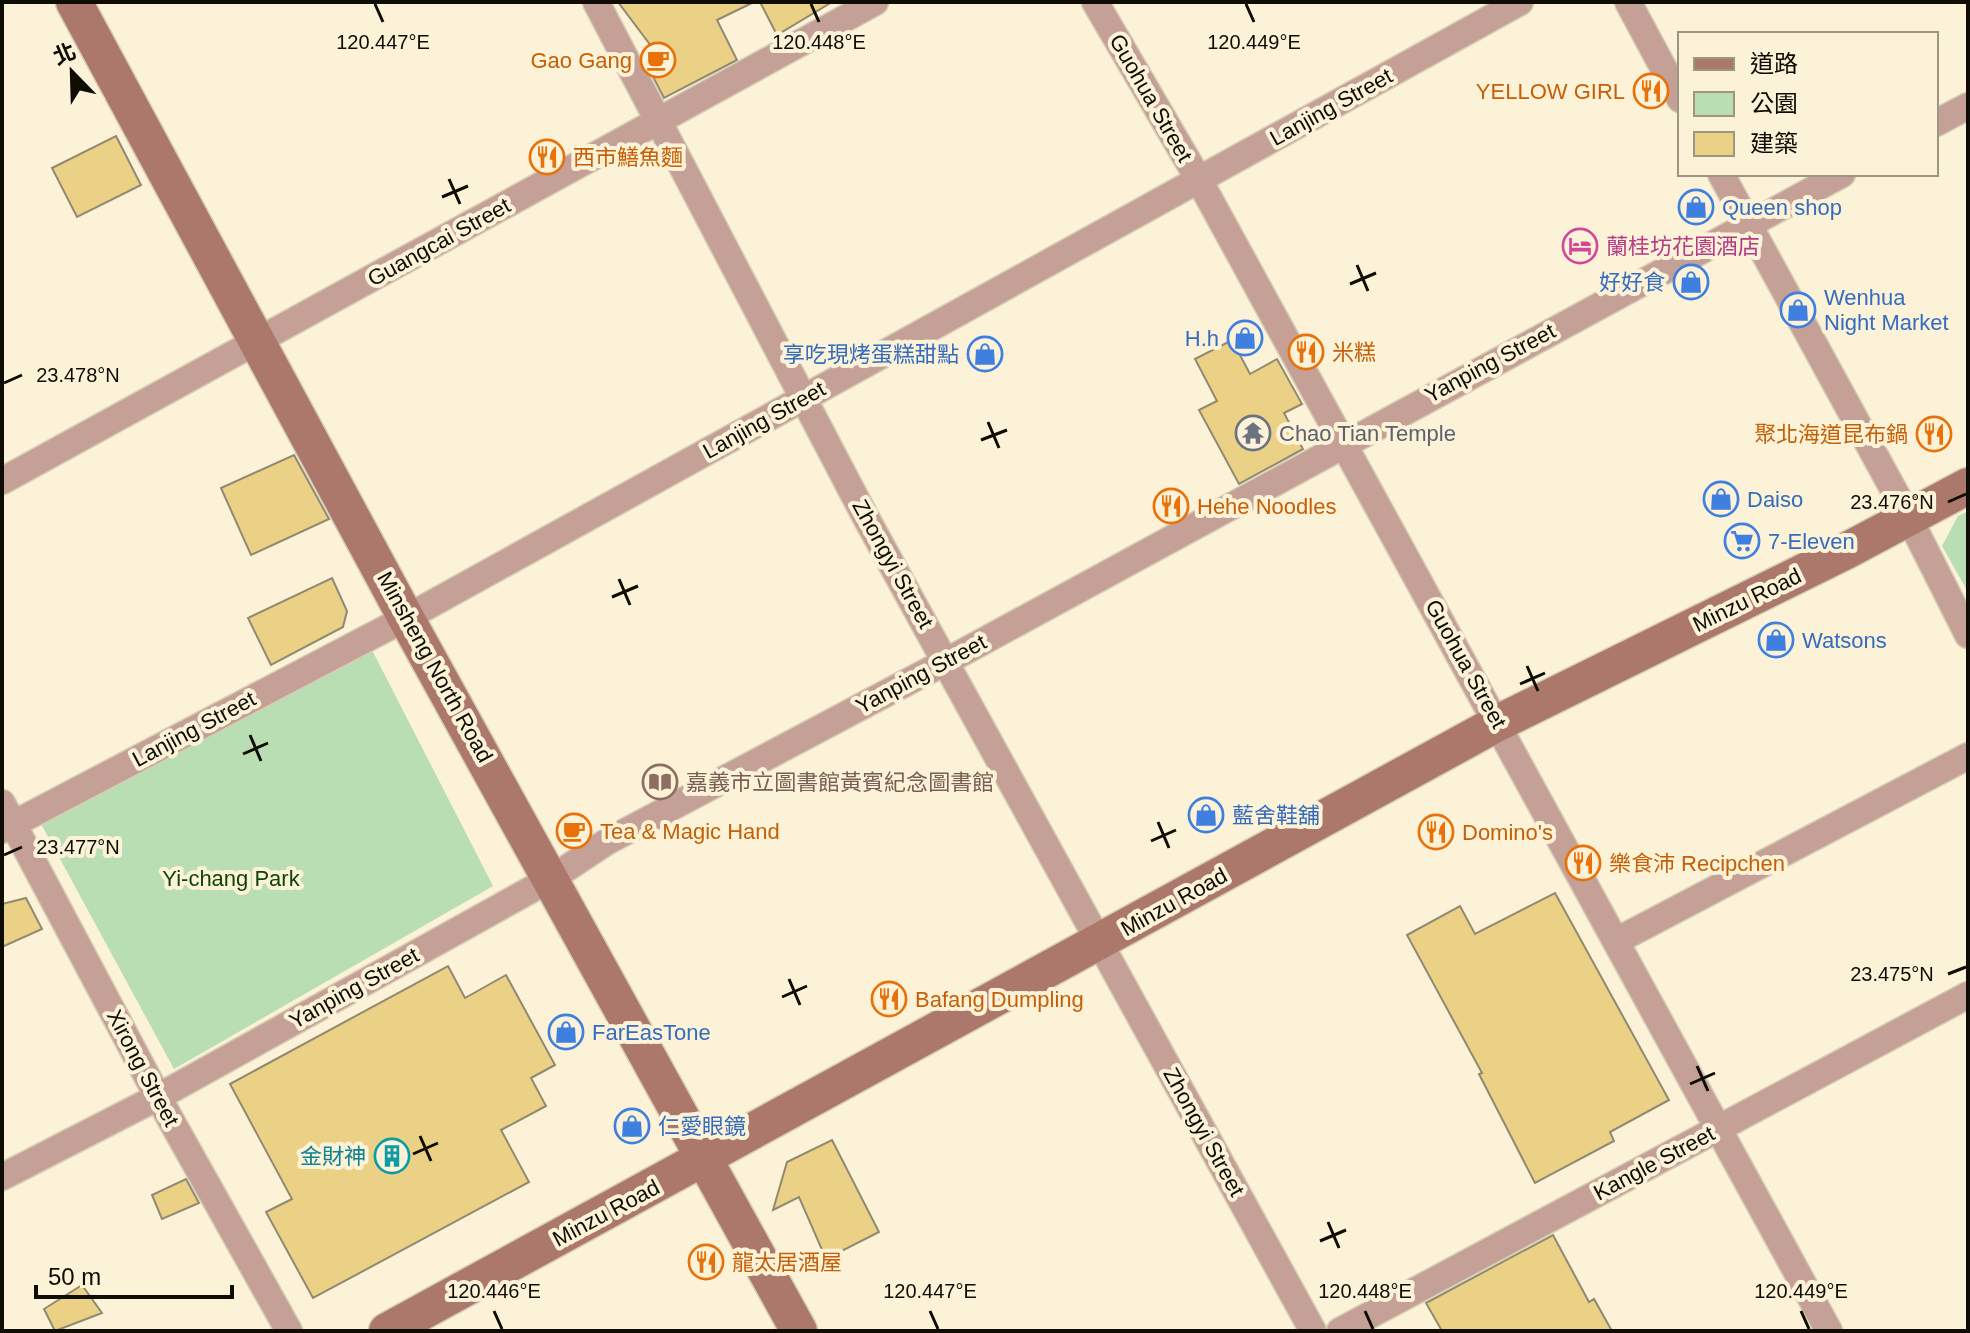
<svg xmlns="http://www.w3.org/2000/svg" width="1970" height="1333" viewBox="0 0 1970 1333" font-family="Arial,'Noto Sans TC',sans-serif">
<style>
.green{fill:#badeb4}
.building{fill:#ebd185;stroke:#918971;stroke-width:2}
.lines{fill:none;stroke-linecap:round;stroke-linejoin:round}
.minor-casing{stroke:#d5cdb5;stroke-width:29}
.secondary-casing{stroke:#d5cdb5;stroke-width:39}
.minor{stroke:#c4a097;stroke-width:26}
.secondary{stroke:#ab786b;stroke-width:36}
.ticks{fill:none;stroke:#0f0c04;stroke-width:3}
.labels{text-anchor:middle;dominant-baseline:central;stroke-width:8;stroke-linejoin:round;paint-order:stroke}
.food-label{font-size:22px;fill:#c56008;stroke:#fbf2d7;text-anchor:start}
.street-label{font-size:22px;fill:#0f0c04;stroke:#fbf2d7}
.shop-label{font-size:22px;fill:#366cbe;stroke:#fbf2d7;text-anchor:start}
.hotel-label{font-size:22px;fill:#b23c85;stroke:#fbf2d7;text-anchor:start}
.worship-label{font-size:22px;fill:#5b616d;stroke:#fbf2d7;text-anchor:start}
.education-label{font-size:22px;fill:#785e54;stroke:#fbf2d7;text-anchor:start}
.park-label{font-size:22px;fill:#0f4408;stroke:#fbf2d7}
.culture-label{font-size:22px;fill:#0d838f;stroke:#fbf2d7;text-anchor:end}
.ticks-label{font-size:20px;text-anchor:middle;fill:#0f0c04;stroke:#fbf2d7;stroke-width:8;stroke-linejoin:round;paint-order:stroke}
</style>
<rect width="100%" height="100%" fill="#fbf2d7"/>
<path class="green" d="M1968,511V592L1942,546L1958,516Z
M372,650L493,886L174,1069L40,822Z"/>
<path class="building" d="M618,2H754L717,20L737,60L664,98L647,65L660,58Z
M760,2H832L777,35Z
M116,136L141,185L77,217L52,168Z
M1232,340L1250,374L1277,359L1302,404L1284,413L1303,449L1239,484L1199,410L1217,401L1195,359Z
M294,455L329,519L251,555L221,488Z
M332,578L347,611L343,627L271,665L248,618Z
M1555,893L1669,1100L1610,1132L1614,1141L1535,1183L1479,1074L1482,1073L1407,935L1460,906L1475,934Z
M26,898L42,929L2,947V904Z
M448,966L465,998L506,975L555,1065L531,1078L546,1106L501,1130L529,1182L313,1298L266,1212L292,1199L230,1084Z
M832,1140L879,1232L826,1259L799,1197L773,1210L787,1162Z
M186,1179L199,1203L162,1219L152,1195Z
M1553,1235L1589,1302L1594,1299L1612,1331H1442L1426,1303Z
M82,1285L102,1313L55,1331L44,1309Z"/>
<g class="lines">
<g class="minor-casing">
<path id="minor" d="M596,2L865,516L1313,1331
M1095,2L1199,180L1829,1331
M1628,2L1680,99
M1936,123L1968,106
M1721,174L1909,518L1968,635
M2,481L875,2
M2,803L158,1097L289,1331
M2,830L406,618L1520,2
M1618,940L1968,756
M2,1177L158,1097L552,878L608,841L947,661L1842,174
M1340,1331L1968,995"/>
</g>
<g class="secondary-casing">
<path id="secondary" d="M74,2L406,618L799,1331
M387,1331L1498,723L1846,551L1968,486"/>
</g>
<use href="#minor" class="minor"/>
<use href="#secondary" class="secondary"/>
</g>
<path class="ticks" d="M375,4L383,22M811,4L819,22M1246,4L1254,22M449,179L460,204M442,197L468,186M1357,265L1368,291M1350,284L1376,273M4,383L22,375M988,422L999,448M981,440L1007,430M1948,502L1966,494M619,579L630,605M612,597L638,586M1527,666L1538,691M1520,684L1545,673M250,735L261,761M243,754L268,743M1158,822L1169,848M1151,841L1176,830M4,855L22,847M1948,974L1966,967M789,979L800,1005M782,997L807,986M1697,1066L1708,1091M1690,1084L1715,1073M420,1136L431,1161M413,1154L438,1143M1328,1222L1339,1248M1320,1241L1346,1230M494,1311L502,1329M930,1311L938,1329M1365,1311L1373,1329M1801,1311L1809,1329"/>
<defs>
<g id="cafe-ring" transform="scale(1.8)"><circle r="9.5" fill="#fbf2d7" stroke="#e8710a" stroke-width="1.5"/><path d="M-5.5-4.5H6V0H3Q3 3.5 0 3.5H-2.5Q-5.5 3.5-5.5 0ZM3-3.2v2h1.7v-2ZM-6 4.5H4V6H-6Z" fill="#e8710a"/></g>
<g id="restaurant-ring" transform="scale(1.8)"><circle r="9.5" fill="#fbf2d7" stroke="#e8710a" stroke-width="1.5"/><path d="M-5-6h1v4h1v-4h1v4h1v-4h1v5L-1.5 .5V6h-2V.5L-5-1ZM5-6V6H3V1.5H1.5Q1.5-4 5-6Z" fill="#e8710a"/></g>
<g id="shop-ring" transform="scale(1.8)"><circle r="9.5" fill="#fbf2d7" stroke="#3f7fe0" stroke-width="1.5"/><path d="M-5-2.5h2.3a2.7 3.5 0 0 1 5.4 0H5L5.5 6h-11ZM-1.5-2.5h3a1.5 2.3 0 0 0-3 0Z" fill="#3f7fe0"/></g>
<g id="hotel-ring" transform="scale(1.8)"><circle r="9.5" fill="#fbf2d7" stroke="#d1479c" stroke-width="1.5"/><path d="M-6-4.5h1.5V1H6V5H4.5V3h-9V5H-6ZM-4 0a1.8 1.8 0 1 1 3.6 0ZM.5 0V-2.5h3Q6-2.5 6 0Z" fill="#d1479c"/></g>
<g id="temple-ring" transform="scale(1.8)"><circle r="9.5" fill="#fbf2d7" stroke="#6b7280" stroke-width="1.5"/><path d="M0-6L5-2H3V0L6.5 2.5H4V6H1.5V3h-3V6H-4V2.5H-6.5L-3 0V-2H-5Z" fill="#6b7280"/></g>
<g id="supermarket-ring" transform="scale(1.8)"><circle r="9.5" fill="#fbf2d7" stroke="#3f7fe0" stroke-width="1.5"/><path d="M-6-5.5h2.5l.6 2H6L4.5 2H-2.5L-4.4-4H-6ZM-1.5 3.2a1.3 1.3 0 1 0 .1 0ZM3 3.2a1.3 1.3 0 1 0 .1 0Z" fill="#3f7fe0"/></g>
<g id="library-ring" transform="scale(1.8)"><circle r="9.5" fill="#fbf2d7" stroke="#8d6e63" stroke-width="1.5"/><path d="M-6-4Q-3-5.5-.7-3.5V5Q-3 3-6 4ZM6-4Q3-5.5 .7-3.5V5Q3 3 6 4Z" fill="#8d6e63"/></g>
<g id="building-ring" transform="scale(1.8)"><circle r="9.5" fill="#fbf2d7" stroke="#0f9aa8" stroke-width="1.5"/><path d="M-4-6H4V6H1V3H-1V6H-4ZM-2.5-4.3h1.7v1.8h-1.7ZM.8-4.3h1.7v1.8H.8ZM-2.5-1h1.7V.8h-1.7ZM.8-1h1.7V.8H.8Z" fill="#0f9aa8"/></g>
</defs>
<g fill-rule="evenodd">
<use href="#cafe-ring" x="658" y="60"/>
<use href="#restaurant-ring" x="1651" y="91"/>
<use href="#restaurant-ring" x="547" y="157"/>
<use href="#shop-ring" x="1696" y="207"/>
<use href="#hotel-ring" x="1580" y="246"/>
<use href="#shop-ring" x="1691" y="282"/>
<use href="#shop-ring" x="1798" y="310"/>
<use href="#shop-ring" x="1245" y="338"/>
<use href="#restaurant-ring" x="1306" y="352"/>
<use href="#shop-ring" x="985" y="354"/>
<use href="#temple-ring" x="1253" y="433"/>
<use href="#restaurant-ring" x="1934" y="434"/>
<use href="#shop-ring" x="1721" y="499"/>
<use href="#restaurant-ring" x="1171" y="506"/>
<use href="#supermarket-ring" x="1742" y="541"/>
<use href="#shop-ring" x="1776" y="640"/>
<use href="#library-ring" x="660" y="782"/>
<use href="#shop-ring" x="1206" y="815"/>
<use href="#cafe-ring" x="574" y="831"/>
<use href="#restaurant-ring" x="1436" y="832"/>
<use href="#restaurant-ring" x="1583" y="863"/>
<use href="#restaurant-ring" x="889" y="999"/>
<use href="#shop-ring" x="566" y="1032"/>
<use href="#shop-ring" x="632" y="1126"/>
<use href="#building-ring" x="392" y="1156"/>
<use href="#restaurant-ring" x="706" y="1262"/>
</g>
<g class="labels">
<g class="food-label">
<text x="632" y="60" text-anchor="end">Gao Gang</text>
<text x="1625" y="91" text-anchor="end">YELLOW GIRL</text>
<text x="573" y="157">西市鱔魚麵</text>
<text x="1332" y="352">米糕</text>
<text x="1908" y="434" text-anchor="end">聚北海道昆布鍋</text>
<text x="1197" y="506">Hehe Noodles</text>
<text x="600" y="831">Tea &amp; Magic Hand</text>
<text x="1462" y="832">Domino's</text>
<text x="1609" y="863">樂食沛 Recipchen</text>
<text x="915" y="999">Bafang Dumpling</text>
<text x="732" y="1262">龍太居酒屋</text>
</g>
<g class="street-label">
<text transform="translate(1151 98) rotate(60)">Guohua Street</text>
<text transform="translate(1331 107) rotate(-29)">Lanjing Street</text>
<text transform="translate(439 242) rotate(-29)">Guangcai Street</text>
<text transform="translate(1490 363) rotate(-28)">Yanping Street</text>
<text transform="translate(764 420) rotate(-29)">Lanjing Street</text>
<text transform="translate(893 564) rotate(61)">Zhongyi Street</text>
<text transform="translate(1747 600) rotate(-26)">Minzu Road</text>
<text transform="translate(1466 664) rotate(61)">Guohua Street</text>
<text transform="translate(435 667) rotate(61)">Minsheng North Road</text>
<text transform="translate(921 674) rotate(-28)">Yanping Street</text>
<text transform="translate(194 729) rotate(-28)">Lanjing Street</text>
<text transform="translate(1174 902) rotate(-29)">Minzu Road</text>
<text transform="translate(354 988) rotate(-29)">Yanping Street</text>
<text transform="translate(143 1068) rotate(62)">Xirong Street</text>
<text transform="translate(1204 1132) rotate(61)">Zhongyi Street</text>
<text transform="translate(1654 1163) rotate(-28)">Kangle Street</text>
<text transform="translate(606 1213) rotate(-28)">Minzu Road</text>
</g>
<g class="shop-label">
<text x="1722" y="207">Queen shop</text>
<text x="1665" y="282" text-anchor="end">好好食</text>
<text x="1824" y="297">Wenhua<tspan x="1824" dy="25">Night Market</tspan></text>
<text x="1219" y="338" text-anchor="end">H.h</text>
<text x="959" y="354" text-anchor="end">享吃現烤蛋糕甜點</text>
<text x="1747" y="499">Daiso</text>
<text x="1768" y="541">7-Eleven</text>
<text x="1802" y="640">Watsons</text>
<text x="1232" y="815">藍舍鞋舖</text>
<text x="592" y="1032">FarEasTone</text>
<text x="658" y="1126">仁愛眼鏡</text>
</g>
<g class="hotel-label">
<text x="1606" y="246">蘭桂坊花園酒店</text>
</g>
<g class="worship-label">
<text x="1279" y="433">Chao Tian Temple</text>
</g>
<g class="education-label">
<text x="686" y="782">嘉義市立圖書館黃賓紀念圖書館</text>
</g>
<g class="park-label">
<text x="231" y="878">Yi-chang Park</text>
</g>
<g class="culture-label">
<text x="366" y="1156">金財神</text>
</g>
</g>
<g class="ticks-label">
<text x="383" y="49">120.447°E</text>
<text x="819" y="49">120.448°E</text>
<text x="1254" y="49">120.449°E</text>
<text x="78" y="382">23.478°N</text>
<text x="1892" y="509">23.476°N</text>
<text x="78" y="854">23.477°N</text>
<text x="1892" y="981">23.475°N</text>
<text x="494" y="1298">120.446°E</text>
<text x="930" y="1298">120.447°E</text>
<text x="1365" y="1298">120.448°E</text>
<text x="1801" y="1298">120.449°E</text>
</g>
<rect width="1970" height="1333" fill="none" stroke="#0f0c04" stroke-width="8"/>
<rect x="1678" y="32" width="260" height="144" fill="#fbf2d7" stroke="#9d9683" stroke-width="2"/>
<rect x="1694" y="58" width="40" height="12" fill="#ab786b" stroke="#9d9683" stroke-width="2"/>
<text x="1750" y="72" font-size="24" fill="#0f0c04">道路</text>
<rect x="1694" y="92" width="40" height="24" fill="#badeb4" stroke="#9d9683" stroke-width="2"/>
<text x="1750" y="112" font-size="24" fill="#0f0c04">公園</text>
<rect x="1694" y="132" width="40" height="24" fill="#ebd185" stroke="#9d9683" stroke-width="2"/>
<text x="1750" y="152" font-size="24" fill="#0f0c04">建築</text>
<g transform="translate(72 72) rotate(337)" stroke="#fbf2d7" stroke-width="6" paint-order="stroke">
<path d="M0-6L14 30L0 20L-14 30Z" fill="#0f0c04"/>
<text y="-12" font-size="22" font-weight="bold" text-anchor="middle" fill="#0f0c04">北</text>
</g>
<path d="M36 1285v12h196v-12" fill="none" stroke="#0f0c04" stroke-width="4"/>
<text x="48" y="1285" font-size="24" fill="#0f0c04" stroke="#fbf2d7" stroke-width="6" paint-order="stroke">50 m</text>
</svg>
